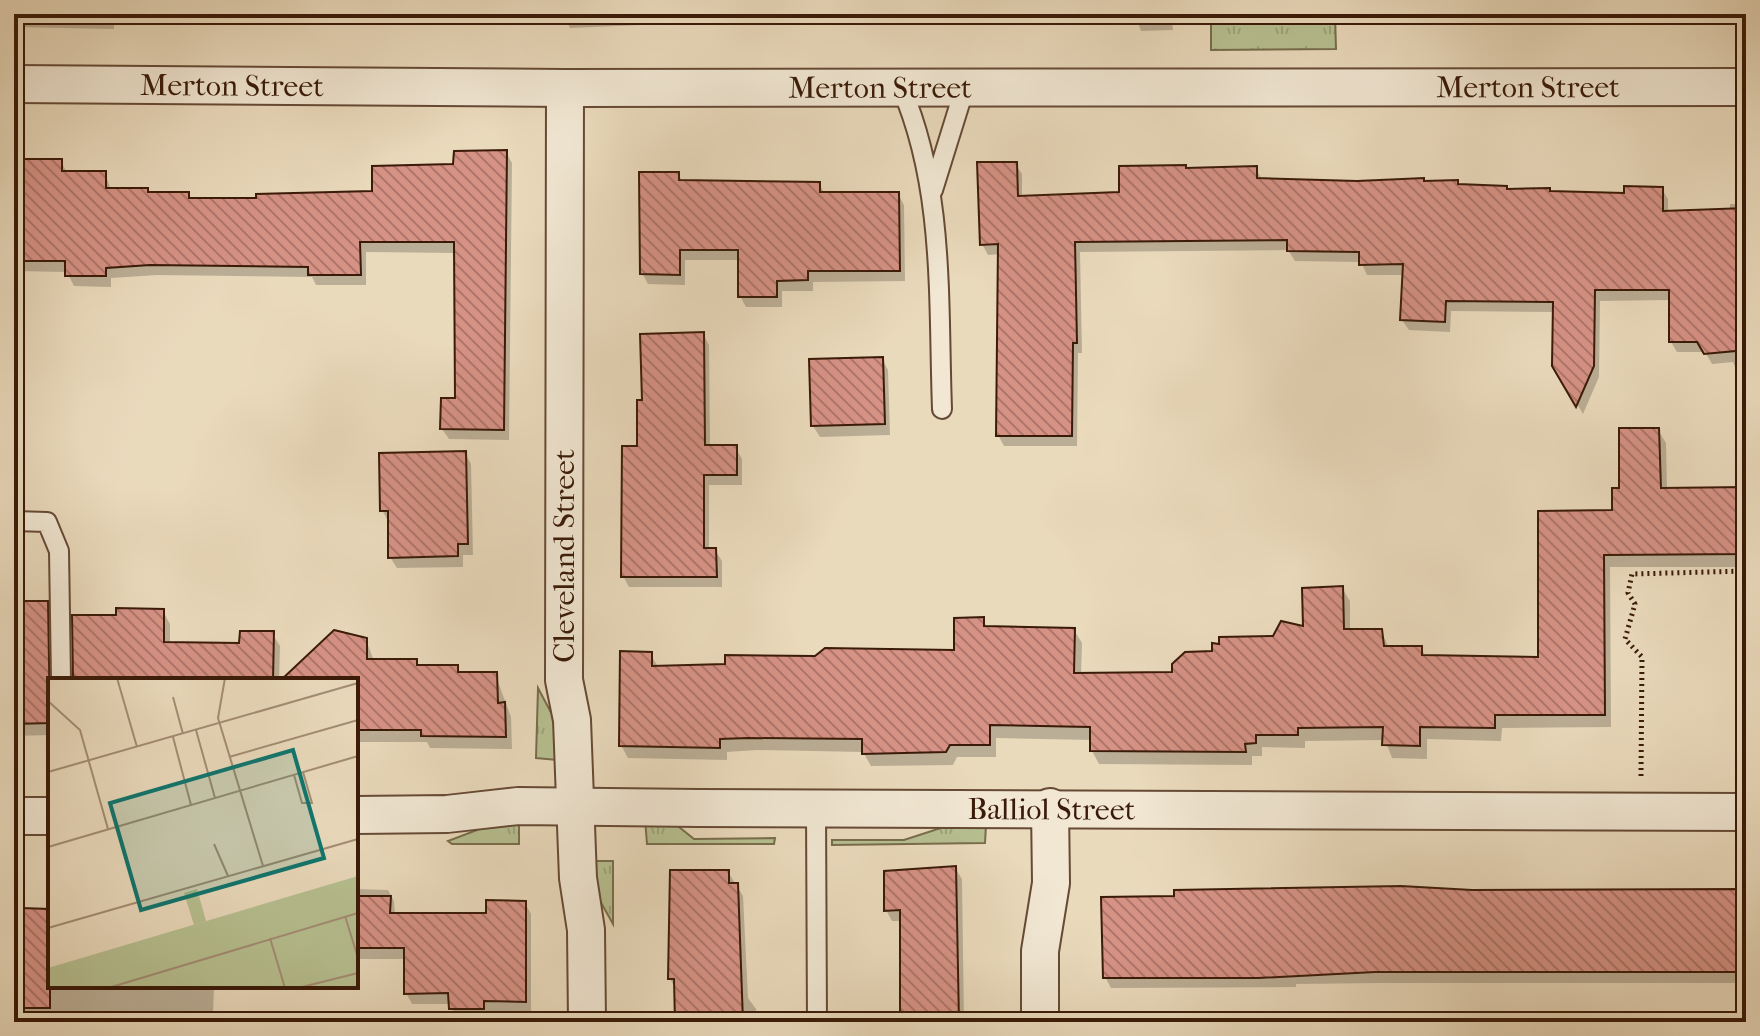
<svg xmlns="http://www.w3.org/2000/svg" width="1760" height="1036" viewBox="0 0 1760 1036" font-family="'IM FELL French Canon',serif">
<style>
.grass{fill:url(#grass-tufts);stroke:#786d4c;stroke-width:2}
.shadow{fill:#0003}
.building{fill:url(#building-back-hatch);stroke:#3a1a08;stroke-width:2}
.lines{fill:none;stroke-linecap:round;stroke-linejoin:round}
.lane-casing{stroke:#664a35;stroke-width:22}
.street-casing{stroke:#664a35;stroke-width:40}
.path{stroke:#3a1a08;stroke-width:5;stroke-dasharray:2 4;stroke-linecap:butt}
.lane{stroke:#f1e7d3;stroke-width:18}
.street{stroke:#f1e7d3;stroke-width:36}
.labels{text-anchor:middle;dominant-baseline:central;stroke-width:6;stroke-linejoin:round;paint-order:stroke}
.street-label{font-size:30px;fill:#3a1a08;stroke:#f1e7d3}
.inset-road{fill:none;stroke:#a48d74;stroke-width:2}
.view{fill:#0f766e;fill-opacity:0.15;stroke:#0f766e;stroke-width:4}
.inset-edge{fill:none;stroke:#3a1a08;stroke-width:4}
</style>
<defs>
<pattern id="grass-tufts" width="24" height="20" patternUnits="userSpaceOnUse" patternTransform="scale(2)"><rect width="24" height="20" fill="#b7c091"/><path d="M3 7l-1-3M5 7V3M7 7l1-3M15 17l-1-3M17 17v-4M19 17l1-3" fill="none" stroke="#9ea47c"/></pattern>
<pattern id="building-back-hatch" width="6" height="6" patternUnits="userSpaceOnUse" patternTransform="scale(2)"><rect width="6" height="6" fill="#d69285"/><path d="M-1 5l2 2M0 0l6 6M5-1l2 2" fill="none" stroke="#af766b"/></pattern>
</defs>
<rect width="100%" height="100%" fill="#eadabc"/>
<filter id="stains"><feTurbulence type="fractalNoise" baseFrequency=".0025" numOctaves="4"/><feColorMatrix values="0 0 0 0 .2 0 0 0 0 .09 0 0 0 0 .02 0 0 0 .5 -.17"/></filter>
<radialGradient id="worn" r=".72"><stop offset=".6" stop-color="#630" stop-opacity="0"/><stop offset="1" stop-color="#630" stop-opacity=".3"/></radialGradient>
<path class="grass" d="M1211,14H1335L1336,49L1211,50Z
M538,688L555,720L557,760L536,758Z
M645,819L674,823L694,839L775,838L774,844H647Z
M519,821V844H452L448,841L490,825Z
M950,825H986L985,843L832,845V840H904Z
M592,861H613V924L595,892Z"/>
<path class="shadow" d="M14,14H380V25L202,22L114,24V29L14,27Z
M563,14H866V18L640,16V25L570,28Z
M924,14H1215V22H1172L1173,30L1141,31L1135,14L996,17V24L931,25Z
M1344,14H1460L1380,15V21L1348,20Z
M506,152L512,163L509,440L449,439L442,429L457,400L456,253L366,252V285H316L312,277L157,275L111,278V287L74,286L67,272L14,271V161H61L67,173H105L111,190L188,194L191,200H257L374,193Z
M1015,164L1022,174V198L1122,194L1187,170L1255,168L1262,179L1457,182L1460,186L1550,194L1626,195L1662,189L1668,199V213L1730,211V204H1746V377H1739L1733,362L1712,364L1705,352H1677L1671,342V300L1600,301L1599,377L1583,414L1554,365L1555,312L1451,311L1450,332L1409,330L1402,320L1404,275H1367L1361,262L1295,261L1288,250L1080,252L1082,353H1078L1077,446H1004L998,435L1000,254L988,255L982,244Z
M678,174L683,182L819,184L825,194H898L904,205L905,281L813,282V291H782V307H746L740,296V260H685V285L648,284L642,273Z
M703,334L709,345L710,447H735L742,459V485H709V550H715L722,561V587H629L623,576L644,402Z
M882,359L888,370L890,435L820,437L813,426Z
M1658,430L1666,443L1667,490L1746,489V567H1610L1611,727L1502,728L1501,741L1427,739V759L1392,758L1385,740L1305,741V748L1262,747V756H1252V765L1099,764L1092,751V740L996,738V757H957L953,765L871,766L863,752L756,750L727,752V760L628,758L621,745L650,654L659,668L956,652L982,619L988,628L1074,630L1082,643L1081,675L1174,674L1215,653L1305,628L1342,588L1350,601V631H1381L1389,648H1421L1426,657L1540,659L1614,512L1621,490Z
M465,453L471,464L473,555H463V567L397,568L390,557L388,521L382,510Z
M14,603H47L54,616L55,680H50V735L14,736Z
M163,611L170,624V644L241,645L272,633L280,646L279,680H75L118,617Z
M366,640L374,661H416L419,667H457L461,674H495L511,717L512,749L430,748L427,742H356V680H283Z
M955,868L962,879L964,1022H902V921H892L886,910Z
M728,872L743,896L748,998L756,1009L757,1022H676V989L670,979Z
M356,889L388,890L394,901L395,915H489L525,903L531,914V1012H490V1020H457L450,1004H412L406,993V959H356Z
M1333,889L1746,890V983H1382L1296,984V987L1111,988L1105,977L1176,898Z
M14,910H50V986H261V987L214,986L213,1013L173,1012V1022H134L129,1011H56V1019L14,1018Z"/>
<path class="building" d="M507,150L504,430L440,429L441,398H455L454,242H360L361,275H308V267L150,265L106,268V276H65V261H20V217L14,216V162L20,159H62V171H106V188H148V192H189V198H256V194L372,191V166L453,164L454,151Z
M977,162H1017L1018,196L1119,192V166L1186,165V168L1257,166V178L1357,181L1424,178V181L1458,180V184L1507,186V189L1550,188V191L1624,193V186L1663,187V211L1746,208V350L1704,354L1697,342H1669V290H1595L1594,366L1576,407L1552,366L1553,302L1446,301L1445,322L1400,320L1403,264L1359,265V252L1287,251V240L1075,242L1077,343H1073L1072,436H996L998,244L980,245Z
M639,172H679V180L820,182V192H899L900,271H808V280L777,281V297H738V250H680V275L640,274Z
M704,332L705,445H737V475H704V548H716L717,577H621L622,446H637V400H642L640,334Z
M883,357L885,424L811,426L809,359Z
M1619,428H1659L1661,488L1746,487V554L1604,555L1605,715H1495V728L1420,727V746L1382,745L1383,727L1298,728V735H1256V743L1245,744L1246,752L1090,751V727L990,725V745H950L946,752L862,754V739L748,738L720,739V748L619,746L620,651L652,652V666L725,664V655L815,656L825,648L954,650V618L984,617V626L1075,628L1074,673L1172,672V664L1185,652L1212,651V643L1219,644V637L1273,636L1281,621L1303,626L1302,588L1343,586L1344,629H1382L1384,646H1422V655L1538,657V511L1612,510V488H1619Z
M466,451L468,544H458V556L388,558V511H380L379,453Z
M14,601H48L50,723L14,724Z
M116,608L164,609V642L239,643L240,631H274L273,680H73L72,615H116Z
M334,630L367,638V659H417V665H458V672H497L498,703L505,702L506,737L421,736V730H356V680H281Z
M956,866L959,1022H900V910L884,911V871Z
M670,870H729V883H738L743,1022H675L674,979H668Z
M1401,886L1472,890L1746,889V972H1375L1258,978H1103L1101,897L1174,896V890Z
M356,896H391L390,913H486V900L526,901V1002L484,1001V1009H449L448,993L404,994V948H356Z
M21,908L50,909V1008H14V913H21Z"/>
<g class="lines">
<g class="lane-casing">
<path id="lane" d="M901,87C945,189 938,301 942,409
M933,190L965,87
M14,521L47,522L59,551L61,680
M816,808L817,1022"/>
</g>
<g class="street-casing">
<g id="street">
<path id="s1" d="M14,84L565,88L1746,87"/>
<path d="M565,88L564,680L572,720L578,878L586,930L587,1022"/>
<path id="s2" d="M356,815L447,814L518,806L699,808L1746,812"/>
<path d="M14,816H50"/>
<path d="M1040,1022V951L1051,883L1050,807"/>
</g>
</g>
<path class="path" d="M1641,776L1642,657L1625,639L1635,604L1628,593L1632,574L1746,571"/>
<use href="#lane" class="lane"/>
<use href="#street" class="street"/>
</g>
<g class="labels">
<g class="street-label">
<text stroke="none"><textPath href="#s1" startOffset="218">Merton Street</textPath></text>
<text stroke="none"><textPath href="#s1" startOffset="866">Merton Street</textPath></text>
<text stroke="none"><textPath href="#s1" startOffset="1514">Merton Street</textPath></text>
<text transform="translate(564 556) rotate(-90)">Cleveland Street</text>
<text stroke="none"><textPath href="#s2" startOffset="696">Balliol Street</textPath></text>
</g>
</g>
<g transform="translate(48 678)">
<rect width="310" height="310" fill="#eadabc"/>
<path d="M149,211L158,243L146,247L136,215Z" fill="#b7c091"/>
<path d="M310,198V310H0V290Z" fill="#b7c091"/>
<path class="inset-road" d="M69,0L89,69M177,0L170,40L215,188M125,19L135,56M0,23L32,52L60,151M148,52L167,120M125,59L143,127M181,79L310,42M0,94L310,5M246,97L254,125H264L255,94M166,166L180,198M0,169L310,78M297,238L310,280M0,250L310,161M222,260L237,310M60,310L310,235M250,310L310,295"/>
<path class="view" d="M245,72L276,180L93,232L62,125Z"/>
<rect width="310" height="310" class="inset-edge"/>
</g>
<rect width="1760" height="1036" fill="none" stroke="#eadabc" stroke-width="48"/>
<rect x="16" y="16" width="1728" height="1004" fill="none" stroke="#3a1a08" stroke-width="4"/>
<rect x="24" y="24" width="1712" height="988" fill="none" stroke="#3a1a08" stroke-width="2"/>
<rect width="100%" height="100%" filter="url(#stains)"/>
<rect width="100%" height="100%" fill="url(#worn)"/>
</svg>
